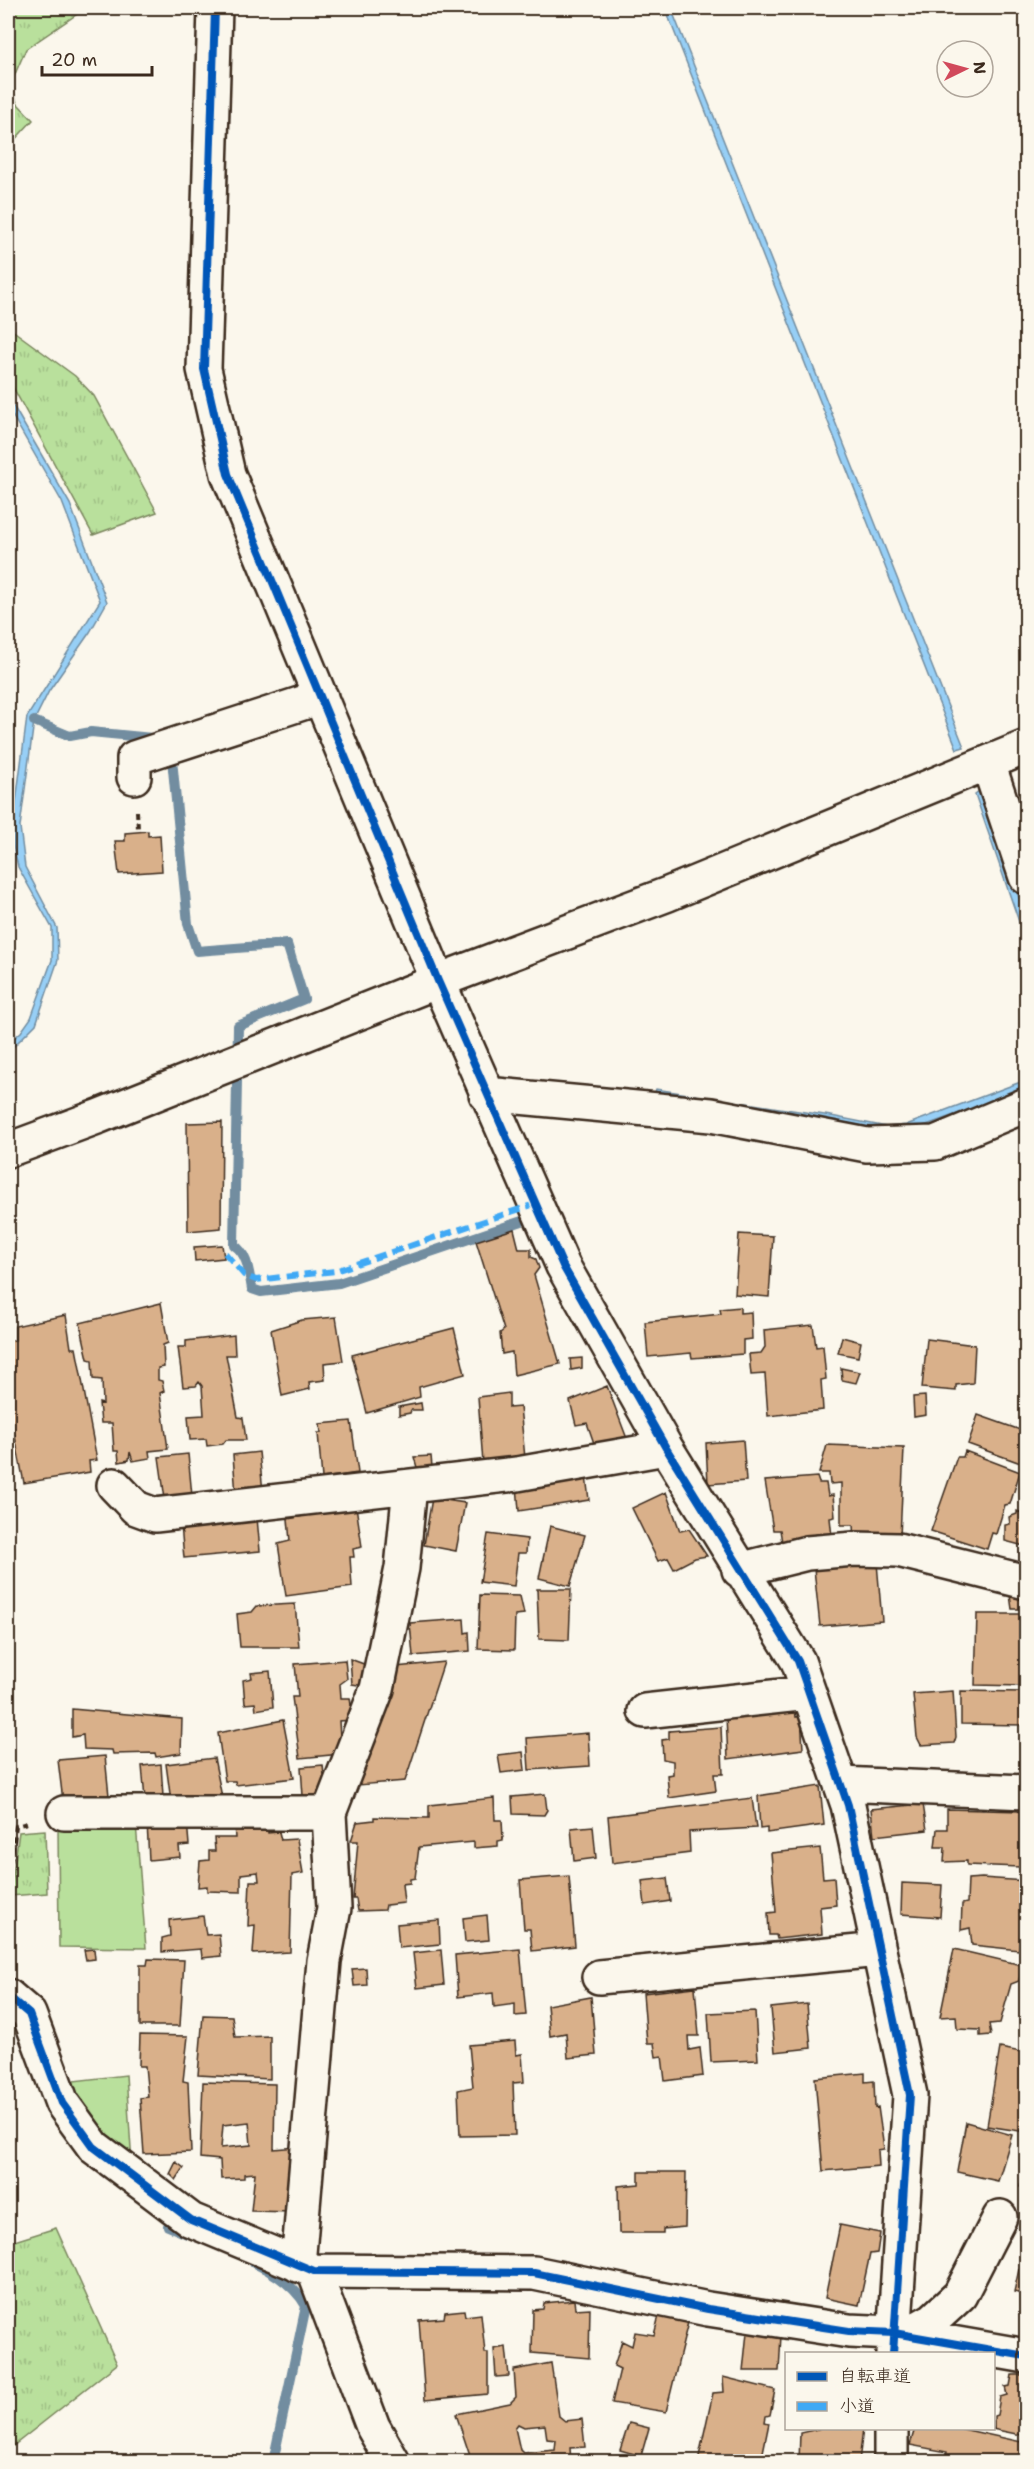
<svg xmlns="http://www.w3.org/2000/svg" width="1034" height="2469" viewBox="0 0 1034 2469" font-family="'Shantell Sans','Klee One',sans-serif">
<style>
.grass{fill:url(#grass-tufts);stroke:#7a855d;stroke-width:1.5}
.garden{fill:#b9e09c;stroke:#7a855d;stroke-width:1.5}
.water{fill:#97cff6;stroke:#728da0;stroke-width:1.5}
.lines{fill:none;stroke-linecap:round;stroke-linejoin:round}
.stream{stroke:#728da0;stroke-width:10}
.building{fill:#d9b08a;stroke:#3b2a1e;stroke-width:1.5;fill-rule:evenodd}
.minor-casing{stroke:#3b2a1e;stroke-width:38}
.path{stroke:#3b2a1e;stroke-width:4;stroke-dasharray:6 4.5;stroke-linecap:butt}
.minor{stroke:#fbf7ec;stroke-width:33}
.quiet{stroke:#3fa9f5;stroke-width:6;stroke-dasharray:12 6;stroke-linecap:butt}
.cycleway-casing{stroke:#fbf7ec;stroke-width:11}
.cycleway{stroke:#0057b8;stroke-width:8}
</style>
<defs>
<pattern id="grass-tufts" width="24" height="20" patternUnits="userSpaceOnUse" patternTransform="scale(1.5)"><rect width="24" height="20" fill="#b9e09c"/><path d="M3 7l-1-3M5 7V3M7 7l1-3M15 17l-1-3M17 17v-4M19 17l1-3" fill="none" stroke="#a0c086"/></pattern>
</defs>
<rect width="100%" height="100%" fill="#fbf7ec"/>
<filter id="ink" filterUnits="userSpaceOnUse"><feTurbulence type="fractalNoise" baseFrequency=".0167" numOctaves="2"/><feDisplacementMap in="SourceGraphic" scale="12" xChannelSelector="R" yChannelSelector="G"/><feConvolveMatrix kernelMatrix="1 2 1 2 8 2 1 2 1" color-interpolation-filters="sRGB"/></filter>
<g filter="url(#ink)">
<path class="grass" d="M8,8H86L26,49L11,83L17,103L33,120L8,147Z
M8,327L75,376L94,396L157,512L93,535L8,378Z
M45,1830L47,1893L10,1896L19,1832Z
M56,2228L117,2364L8,2450V2243Z"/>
<path class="garden" d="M58,1823L136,1824L146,1948L59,1947Z
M126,2075L132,2164L100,2133L64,2082Z"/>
<path class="water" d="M665,8H671L964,747L957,749Z
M8,397L70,504L107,602L90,632L49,691L34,721L20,827L25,867L57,928L58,960L36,1024L8,1052V1043L21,1032L31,1018L52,960V928L18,867L13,846V825L27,717L100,601L62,502L8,408Z
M982,789L1026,918V942L975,794Z
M1026,1080V1089L910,1131H889L653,1098L656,1089L831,1116L887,1127L906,1125Z"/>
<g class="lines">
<path class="stream" d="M34,721L70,736L91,732L152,738L156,742
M166,753L172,759L188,924L197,951L287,944L304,999L238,1026L234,1245C248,1254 249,1273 252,1289L261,1292L339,1283L522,1221
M168,2226L187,2234
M254,2263C273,2272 295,2286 306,2306L273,2462"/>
</g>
<path class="building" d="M148,831V836L160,835L162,871L119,874L115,841H125V833Z
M222,1122L221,1228L188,1231L187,1123Z
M514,1229L519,1249H531V1257L536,1259L539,1268L534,1275L560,1364L514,1375L512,1352L502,1354L500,1333L504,1330L476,1241Z
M739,1234L773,1236L769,1297L735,1294Z
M222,1245L224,1258L195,1261L194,1247Z
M161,1303L168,1343L163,1345L164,1367L158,1368V1380L162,1381L164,1391L160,1393L168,1449L149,1451L150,1458L133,1461L130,1452L129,1460L119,1462L118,1451H114L112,1423H101L99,1403L103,1404L102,1380L93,1379L92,1360L88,1359L80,1323Z
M740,1307V1313L751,1312L752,1339L743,1340V1354L692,1358L691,1353L648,1357L645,1322L721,1314L720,1309Z
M66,1315L71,1348H76L97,1460L89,1461L90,1472L24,1483L8,1401V1341L15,1340V1326Z
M336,1317L343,1361L324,1363L325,1380L309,1382L310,1389L282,1396L271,1330L302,1320Z
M813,1325L816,1347L823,1346L826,1379L821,1380L823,1410L768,1416L765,1374L751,1375L749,1354L761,1353L765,1347L764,1330Z
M454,1328L465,1374L419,1387L420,1397L367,1413L352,1355Z
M234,1335L235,1355H226L238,1417L243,1418L246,1440H226L223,1444L207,1446L206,1439L190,1440L188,1416L204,1415L202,1386L199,1382L196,1386L183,1387L178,1347H186V1341Z
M842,1337L861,1342L858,1357L838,1353Z
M927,1339L975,1345L973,1383L956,1385V1391L922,1388Z
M582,1358V1368L571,1370L570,1359Z
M841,1368L860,1372L856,1383L842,1380Z
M607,1386L626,1436L596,1449L587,1423L576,1425L570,1401Z
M509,1393V1408L520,1407L525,1458L483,1463L478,1397Z
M925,1396L926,1415L914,1417L913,1397Z
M421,1403L422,1410H411L410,1413L399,1415V1407Z
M978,1415L1026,1432V1465L968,1444Z
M351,1421L358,1473L322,1478L318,1433H321L320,1424Z
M743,1440L746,1481L708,1484L706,1443Z
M827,1445L904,1448L900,1537L854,1538L853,1525H841V1483L830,1484L829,1473H819Z
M965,1451L1020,1472L1010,1504L1005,1505L996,1534L992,1533L987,1549L931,1531L957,1457H963Z
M259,1452L263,1492L236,1495L233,1455Z
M188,1454L192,1496L165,1499L159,1457Z
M431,1456L432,1467H429V1471H418L414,1457Z
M586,1476L589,1500L519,1511L517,1485Z
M817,1477L819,1483H826L828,1496L833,1495L835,1517L830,1518L832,1537L782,1542L780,1530H773L765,1481Z
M666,1492L680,1531L689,1529L707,1556L695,1558L674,1569L668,1558L658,1561L632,1508Z
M432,1498L465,1503L456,1551L424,1545Z
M356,1506L362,1547L353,1549L354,1557H350L352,1587L286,1596L278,1544L290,1541L288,1519Z
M1017,1511L1026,1514L1024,1546L1005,1541V1525L1010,1524L1009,1517L1017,1514Z
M257,1518L260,1551L184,1558L181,1525Z
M550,1526L585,1535L570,1586L539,1578Z
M488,1534L527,1539L526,1553H518L514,1586L480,1582Z
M877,1563L882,1621L820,1626L814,1569Z
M537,1589H571L569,1640L539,1639Z
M480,1595L520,1596L524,1614L515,1615L514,1650L478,1649Z
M1010,1595H1026V1609H1012Z
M295,1604L299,1647H240L237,1614L252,1612L257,1606Z
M977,1614H1026V1686L975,1685Z
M464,1619L465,1633L469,1632L470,1651L413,1656L410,1623Z
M350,1659L372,1667L365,1686L352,1684Z
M345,1660L347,1679L340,1684L341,1698H350L353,1720L339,1721L341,1754L300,1758L292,1697H298L295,1664Z
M444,1662L405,1781L358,1785L396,1667Z
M270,1671L273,1707L256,1710L255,1703L245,1704L243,1680L252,1678L251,1673Z
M953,1691L956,1737L954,1743L921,1745L917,1737L913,1694Z
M961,1691L1024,1692V1725L961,1724Z
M72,1709L182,1719L181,1753L156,1757L155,1753L113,1754L112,1750L84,1749L83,1735L72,1737Z
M795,1709L796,1717L801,1716L803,1749L728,1759L726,1716Z
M283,1720L294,1778L236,1785L235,1781H225L218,1733Z
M721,1727L723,1774H714L716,1791L669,1798L667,1775L673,1774V1761L663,1759L662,1740L669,1739V1731Z
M588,1733L590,1766L529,1770L527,1738Z
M523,1752L525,1770L501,1773L498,1755Z
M105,1756L109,1796L63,1801L58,1760Z
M214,1758L222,1797L171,1801L166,1764Z
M161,1764L163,1797L145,1799L142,1766Z
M323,1765L324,1776L330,1774L322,1794L303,1796L301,1767Z
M820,1786L824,1825L767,1833V1828L760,1829L758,1796Z
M545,1794L547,1810L544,1815L513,1814L512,1797Z
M494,1798L495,1820H502L503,1840L498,1841V1846L474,1848V1842L419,1847L415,1878L410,1879V1883L402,1884L404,1903L386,1905L385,1910L358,1911L356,1899H353L358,1841H351L357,1822L374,1820V1817L429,1818V1805Z
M752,1798L756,1828L689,1832L690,1853L612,1863L608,1816Z
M923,1804L927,1830L874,1836L871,1809Z
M947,1809L1021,1811L1022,1822H1024L1026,1830V1862H1020V1867L967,1865V1861L944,1862L945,1847H935L937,1829H947Z
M187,1821L189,1845L179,1846L180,1857L149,1860L147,1823Z
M267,1821L268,1833L279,1832L281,1840L297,1839L303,1873L292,1875L290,1952L253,1954L255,1925L248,1926L250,1881H259L258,1872L241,1874V1892L207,1891V1886L198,1887L200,1861L209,1860V1851H215L214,1838H235L234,1825Z
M593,1826L596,1858L574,1861L571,1828Z
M820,1848L823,1878L834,1877L836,1905L820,1907L822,1934L777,1939L776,1935H769L768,1913L776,1912L771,1853Z
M569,1876L575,1946L532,1951L530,1929H524L520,1880Z
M667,1878L670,1901L645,1905L642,1881Z
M982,1878L1026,1881L1019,1950L972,1945L970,1928L961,1930L962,1904L967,1903L968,1879Z
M902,1883L942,1885L940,1917L901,1914Z
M487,1915L489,1940L465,1942L463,1918Z
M203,1916L206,1935L219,1934L221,1956L202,1958L201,1949L162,1952V1938L170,1936L169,1920Z
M439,1920L440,1944L399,1948L397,1924Z
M94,1949L95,1959L86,1960L84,1950Z
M520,1949L526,2015L515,2016V2004L494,2007L493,1993L458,1997L455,1955Z
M954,1949L1022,1965L1019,1981L1011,1984L1000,2023L989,2024L991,2035L980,2036V2030L957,2029L956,2016L940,2017Z
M441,1950L444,1985L417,1988L413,1953Z
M148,1959L184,1960L180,2026H140V1965H147Z
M366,1968L367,1985L354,1986L352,1969Z
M695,1987L699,2036H688L689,2050L700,2048L703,2076L665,2081L662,2056L656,2057L654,2043H647L643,1993Z
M591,1997L596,2055L568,2058L566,2033L550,2036L547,2005Z
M807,2004L811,2048L775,2052L771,2008Z
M755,2011L758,2060L711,2062L708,2013Z
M203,2015L232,2016L235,2037L270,2036V2079L198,2075Z
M140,2035L188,2036L183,2081L188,2082L191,2152L144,2154L140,2098L148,2097L145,2066H139Z
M515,2041L516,2055L522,2054L524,2082L513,2083L515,2135L460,2136L458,2090L473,2087L469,2045Z
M1000,2048L1026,2053V2132L987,2126Z
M865,2073V2082L874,2081L875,2108L878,2107L884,2149L878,2150L879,2166L823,2171L815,2078Z
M203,2082L275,2084L274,2149L297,2147L293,2212L251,2211L255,2173L244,2174V2178L221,2179L220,2160L200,2158ZM249,2122L251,2145L221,2148L223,2125Z
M966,2122L1012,2135L998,2181L957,2172Z
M1026,2156V2188L1020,2187Z
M176,2162L184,2168L176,2180L170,2174Z
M639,2172H686L685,2227L663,2229V2233H619L618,2186L639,2184Z
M840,2225L880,2233L877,2253L870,2254L859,2305L825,2298Z
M1019,2269L1026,2270V2295L1014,2292Z
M574,2300L575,2309L590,2308L589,2358L532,2353L533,2310L543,2309L544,2303Z
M464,2310L465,2316L481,2314L485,2353H488V2394L425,2400L419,2320L444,2318L445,2312Z
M660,2312L689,2318L666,2412L612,2403L620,2369L614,2366L622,2341L632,2346L635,2332L654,2335Z
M747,2332L781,2335L779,2371H743Z
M506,2347L509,2376L496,2377L494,2349Z
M551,2363L559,2416L565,2421L582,2419L585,2447L570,2448L571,2462L516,2459L472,2462L456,2414L510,2403L516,2397L514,2370ZM518,2424L524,2427L545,2425L547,2439L556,2440L555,2450L523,2453L520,2450L515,2428Z
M1012,2375H1026V2436L987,2428H994V2416L997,2415L1000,2397L1007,2395L1005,2387L1010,2386Z
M723,2377L775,2390L770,2415L766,2416L765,2422L769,2423L761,2462L698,2461L713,2393L724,2392Z
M629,2423L649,2428L641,2456L620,2450Z
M822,2428H863L859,2462H799L800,2433Z
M915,2428H958L1026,2443V2462H945L947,2452L910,2445Z"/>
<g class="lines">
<g class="minor-casing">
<path id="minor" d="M215,8L204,369L228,474L438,981L563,1266L666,1448L798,1661L848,1805L910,2095L893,2354
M988,763L1026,877
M134,777V758L321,697
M486,1094L711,1115L867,1145L935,1143L1026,1105
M8,1150L97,1117L438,981L668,894L1026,747
M114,1485L136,1508L155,1515L517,1474L666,1448
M739,1570L807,1553L854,1549L898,1550L1026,1582
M645,1711L809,1693
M841,1784L1026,1792
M64,1813H329
M599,1977L879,1950
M8,1996L29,2014L62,2103L94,2147L191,2220L314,2271L534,2273L708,2309L849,2331L894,2333L1026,2356
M298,2265L324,1961L334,1908L329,1813L377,1689L402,1568L410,1486
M314,2271L373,2427L393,2462
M906,2335L933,2320L960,2295L1000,2217
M891,2428V2462"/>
</g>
<path class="path" d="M137,811L138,829
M8,1883L16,1826L31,1822"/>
<use href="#minor" class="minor"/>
<path class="quiet" d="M225,1253L244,1275L256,1280L335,1271L535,1204"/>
<g class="cycleway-casing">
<path id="cycleway" d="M215,8L204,369L228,474L438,981L563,1266L666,1448L798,1661L848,1805L910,2095L893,2354
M8,1996L29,2014L62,2103L94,2147L191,2220L314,2271L534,2273L708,2309L849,2331L894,2333L1026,2356"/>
</g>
<use href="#cycleway" class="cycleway"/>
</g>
</g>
<rect width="1034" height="2469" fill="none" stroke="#fbf7ec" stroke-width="30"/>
<rect x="15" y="15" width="1004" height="2439" fill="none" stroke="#3b2a1e" stroke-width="2" filter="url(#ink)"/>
<rect x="785" y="2352" width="210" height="78" fill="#fbf7ec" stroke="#aea59a" stroke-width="1.5"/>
<rect x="797" y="2372" width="30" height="9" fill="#0057b8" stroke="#aea59a" stroke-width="1.5"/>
<text x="839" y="2382" font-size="18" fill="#3b2a1e">自転車道</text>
<rect x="797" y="2402" width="30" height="9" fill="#3fa9f5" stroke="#aea59a" stroke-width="1.5"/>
<text x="839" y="2412" font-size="18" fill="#3b2a1e">小道</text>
<g transform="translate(965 69) rotate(85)"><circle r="28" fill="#fbf7ec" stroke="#aea59a" stroke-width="1.5"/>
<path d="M0-4.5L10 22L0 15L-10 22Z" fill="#d1495b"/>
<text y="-9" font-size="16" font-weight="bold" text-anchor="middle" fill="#3b2a1e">N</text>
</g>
<path d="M42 66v9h110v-9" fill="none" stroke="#3b2a1e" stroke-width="3"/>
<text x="51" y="66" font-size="18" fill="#3b2a1e" stroke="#fbf7ec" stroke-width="4.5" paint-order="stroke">20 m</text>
</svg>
